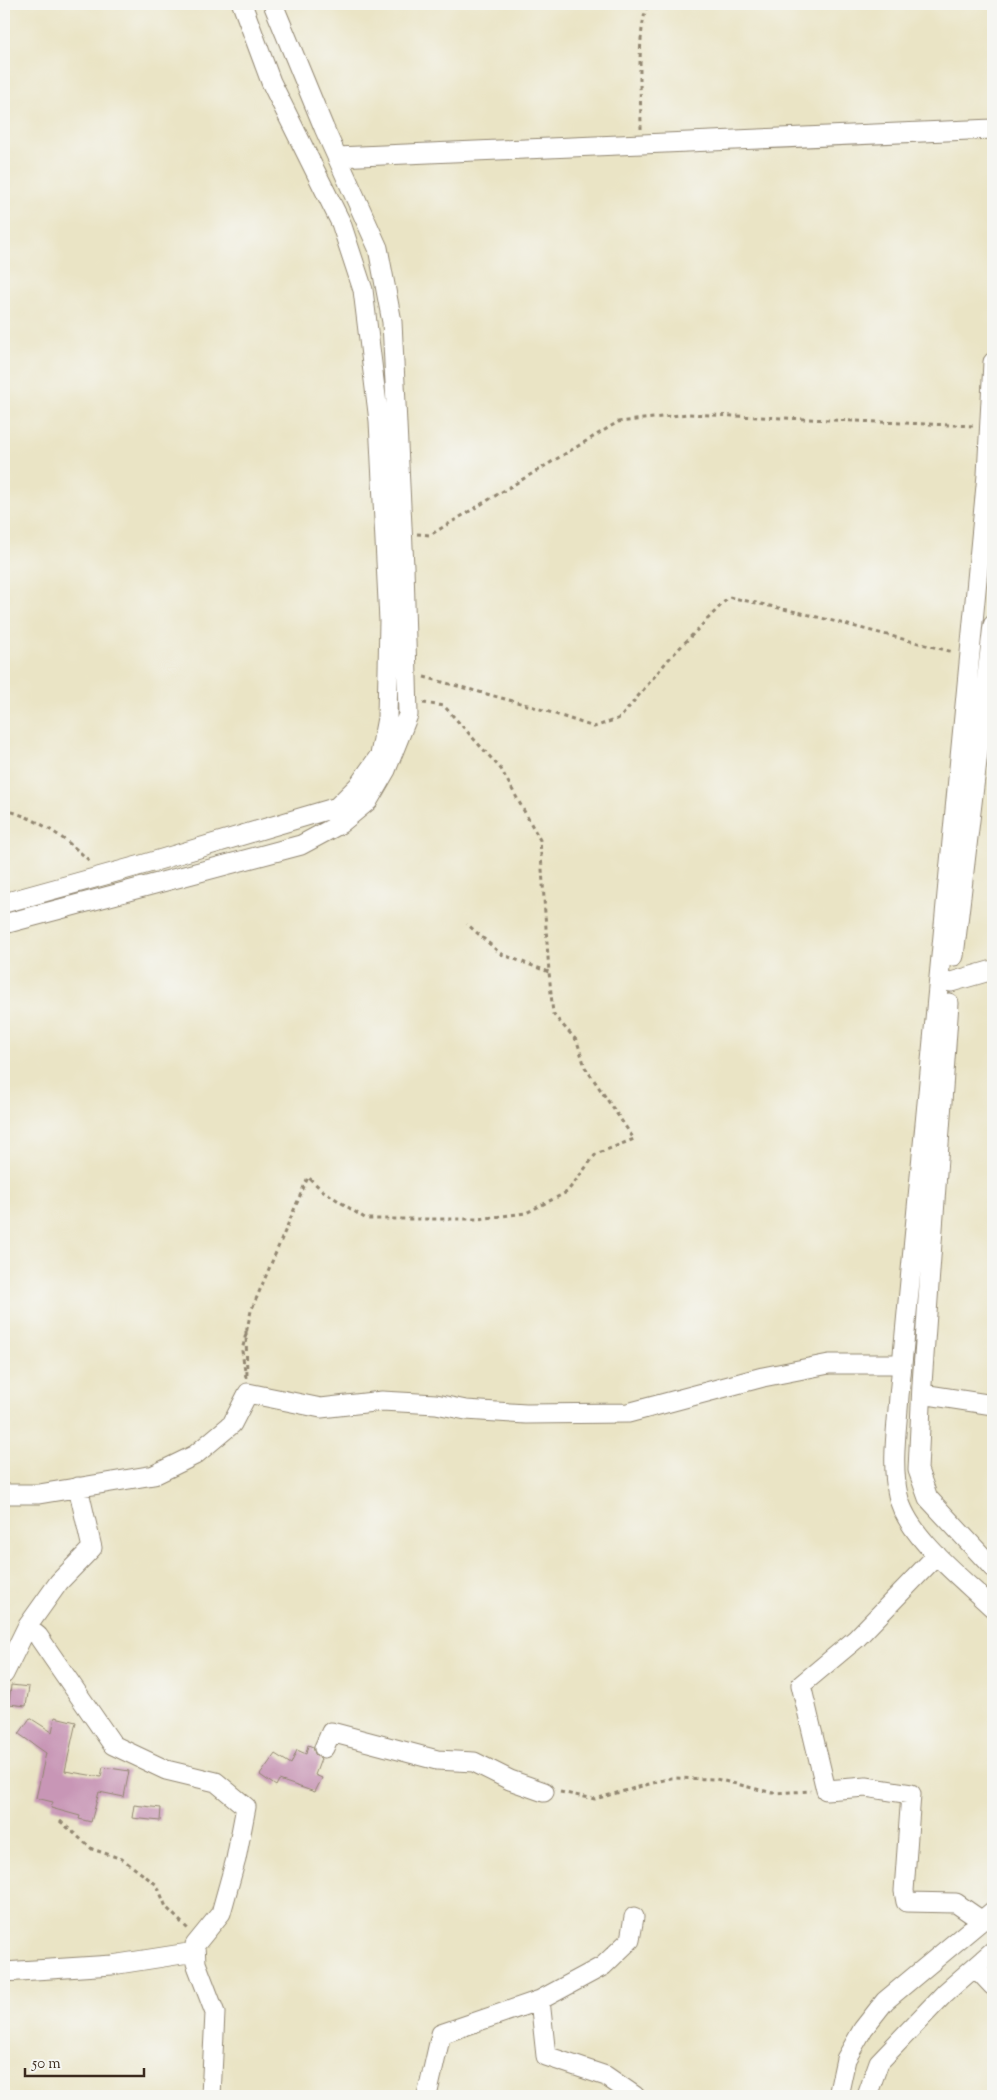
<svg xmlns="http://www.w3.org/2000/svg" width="997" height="2100" viewBox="0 0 997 2100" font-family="'Sorts Mill Goudy',serif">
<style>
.building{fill:#c896b6}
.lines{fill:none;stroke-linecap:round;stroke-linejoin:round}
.street-casing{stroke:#928772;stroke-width:21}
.path{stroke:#928772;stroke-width:3;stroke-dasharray:4 4;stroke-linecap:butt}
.street{stroke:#fff;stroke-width:19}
</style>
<rect width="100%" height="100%" fill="#f6f6f2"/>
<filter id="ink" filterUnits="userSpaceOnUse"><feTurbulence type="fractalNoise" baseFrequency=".02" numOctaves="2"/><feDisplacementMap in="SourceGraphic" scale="10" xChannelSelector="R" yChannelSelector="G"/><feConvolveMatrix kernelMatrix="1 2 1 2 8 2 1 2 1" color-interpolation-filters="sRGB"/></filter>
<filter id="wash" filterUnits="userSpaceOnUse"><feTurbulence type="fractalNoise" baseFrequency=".0096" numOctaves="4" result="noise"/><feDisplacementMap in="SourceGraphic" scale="20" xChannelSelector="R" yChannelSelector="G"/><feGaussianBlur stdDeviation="1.12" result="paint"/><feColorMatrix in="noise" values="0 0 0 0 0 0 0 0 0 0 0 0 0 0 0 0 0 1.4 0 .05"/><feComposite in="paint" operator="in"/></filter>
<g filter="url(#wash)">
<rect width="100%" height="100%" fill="#eae4c5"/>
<g id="blocks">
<path class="building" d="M11,1685L29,1687L26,1706L9,1704Z
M55,1717L76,1722L65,1771L101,1777L103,1767L129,1771L124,1797L99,1792L91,1822L79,1819L80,1816L51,1808L53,1802L36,1798L46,1753L19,1734L30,1718L52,1732Z
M308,1745L313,1747L315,1754L321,1759L315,1775L322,1778L315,1792L279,1780L276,1786L260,1775L275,1754L291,1764L297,1750L306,1754Z
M134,1805L161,1808L160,1821L132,1818Z"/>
</g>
</g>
<g filter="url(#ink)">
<use href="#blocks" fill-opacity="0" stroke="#928772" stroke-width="1"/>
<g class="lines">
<g class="street-casing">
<path id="street" d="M337,157L993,129
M993,362L987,475L899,1396C897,1428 891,1464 898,1495C906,1536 964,1580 993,1608
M4,903L145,864L337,807L358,786L380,755L387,718L389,621L379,421L363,290L341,223L271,82L242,4
M4,924L301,845L340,824L368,801L386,770L408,715L404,567L392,322L378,248L324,128L273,4
M954,956L993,625
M951,982L993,970
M949,1003L922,1384L918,1470L928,1498L993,1568
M922,1394L993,1405
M4,1494H39L154,1475L195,1455L232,1424L248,1393L321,1408L382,1401L436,1404L466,1410L526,1414L628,1413L763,1377L829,1364H902
M937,1555L856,1639L801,1685L826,1790L866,1787L911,1794L904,1891L906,1902L956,1903L982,1921
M27,1627L38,1636L113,1745L166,1770L216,1782L246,1807L236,1859L221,1913L195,1945L196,1963L215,2013L211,2096
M4,1674L27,1627L59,1582L92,1548L78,1487
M324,1748L331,1732L437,1760L474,1762L510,1780L544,1792
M975,1967L993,1986
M4,1972L112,1965L195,1952
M540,2000L546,2056L606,2076L635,2096
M427,2096L441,2034L540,2000L603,1966L630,1940L634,1917
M838,2096L846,2059L863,2029L885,2001L993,1911
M867,2096L879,2062L945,1993L993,1951"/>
</g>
<path class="path" d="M641,129C641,97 636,31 648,4
M417,534L430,535L618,422L688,414L974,426
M424,677L531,706L594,727L620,718L668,660L729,597L806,614L953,652
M423,703L444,706L501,769L540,840L549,972L501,954L467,924
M4,810C38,817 67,840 92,863
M246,1331L247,1377
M246,1378L242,1351L251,1311L308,1177L322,1190L366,1219H479L526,1213L567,1192L596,1154L634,1139L585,1067L577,1041L553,1014L549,972
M560,1792L595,1799L671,1778L716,1779L773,1793L811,1791
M60,1821L92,1849L122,1859L157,1885L166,1907L188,1929"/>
<use href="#street" class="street"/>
</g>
</g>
<rect width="997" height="2100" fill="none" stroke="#f6f6f2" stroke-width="20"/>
<path d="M25 2068v8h119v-8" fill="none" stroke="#3b2a1e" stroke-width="2.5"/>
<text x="32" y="2068" font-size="15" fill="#3b2a1e" stroke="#f6f6f2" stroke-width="4" paint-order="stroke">50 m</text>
</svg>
